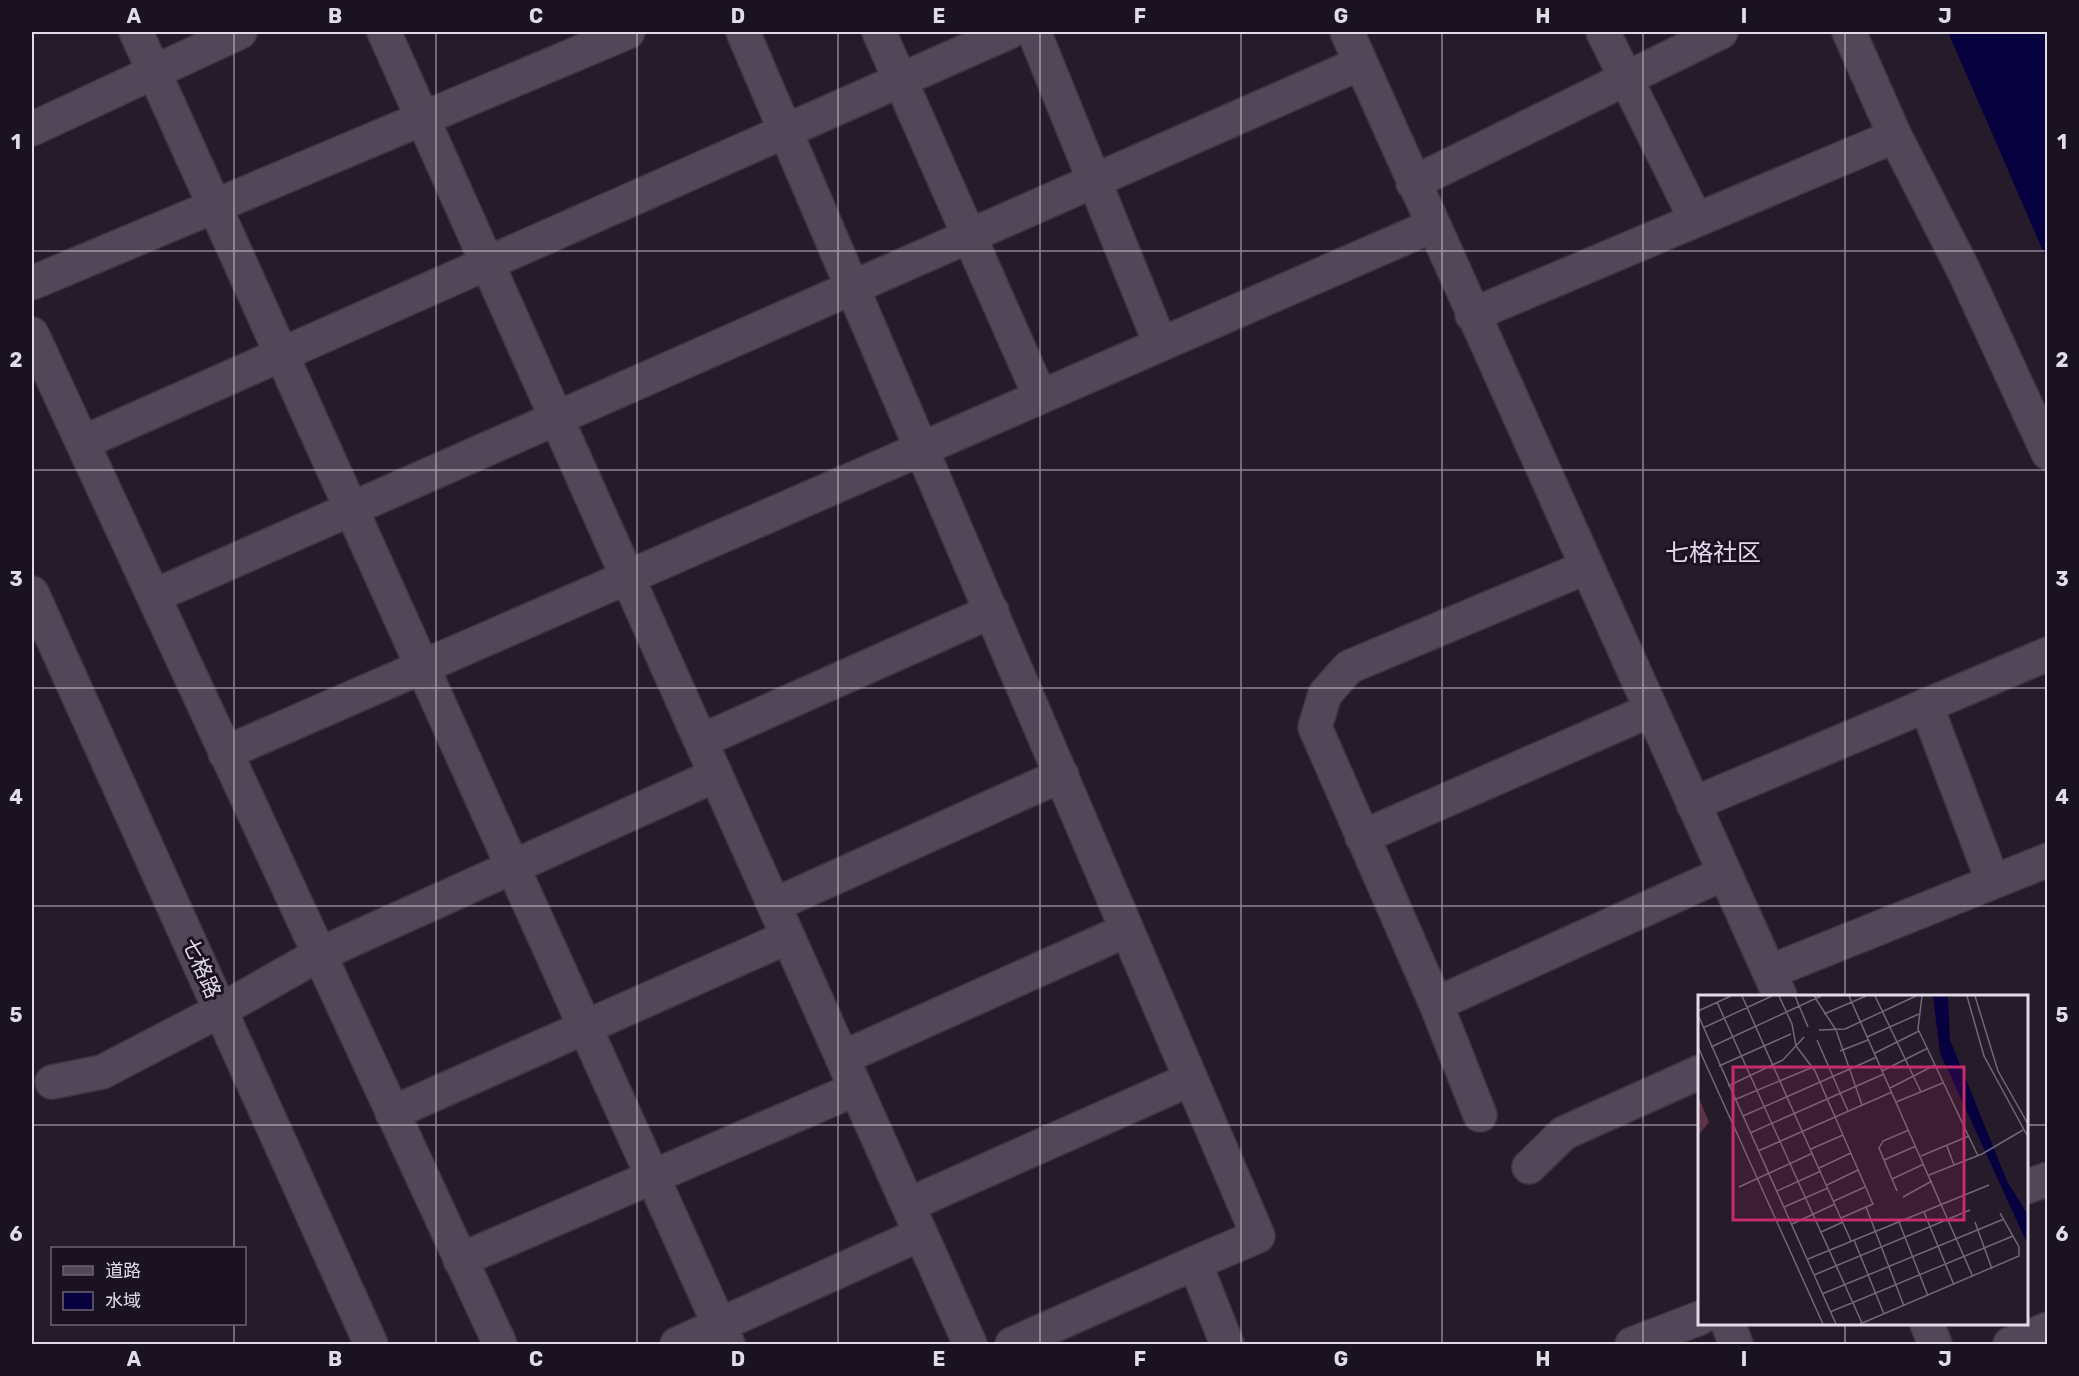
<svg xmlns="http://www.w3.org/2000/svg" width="2079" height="1376" viewBox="0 0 2079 1376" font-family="Rubik,'Noto Sans SC',sans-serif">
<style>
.water{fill:#06003f}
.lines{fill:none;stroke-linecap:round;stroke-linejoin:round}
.minor-casing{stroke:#3d3542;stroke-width:36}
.minor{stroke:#524759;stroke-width:33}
.grid{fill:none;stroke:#e2dce7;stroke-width:1.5;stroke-opacity:0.55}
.labels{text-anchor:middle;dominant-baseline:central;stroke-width:6;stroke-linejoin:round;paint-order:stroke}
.street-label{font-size:21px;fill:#e2dce7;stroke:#1b1221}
.quarter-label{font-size:24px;fill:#e5d8ee;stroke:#1b1221}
.inset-road{fill:none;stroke:#716876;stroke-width:1.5}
.view{fill:#c52c69;fill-opacity:0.15;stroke:#c52c69;stroke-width:3}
.inset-edge{fill:none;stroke:#e2dce7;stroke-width:3}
.neatline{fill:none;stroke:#e2dce7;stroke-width:2}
.grid-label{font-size:20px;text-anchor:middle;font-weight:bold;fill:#e2dce7}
</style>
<rect width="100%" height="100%" fill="#251b2b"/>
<path class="water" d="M1948,32H2047V260Z"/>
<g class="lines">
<g class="minor-casing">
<path id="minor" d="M136,32L728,1344
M384,32L970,1344
M743,32L1258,1236L1195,1263L1227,1344
M879,32L1040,396
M1034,32L1160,343
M1347,32L1780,996
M1603,32L1696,220
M1849,32L1895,136L1964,271L2048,453
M32,129L240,32
M1413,183L1721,32
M32,283L628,32
M1472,315L1895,136
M32,334L500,1344
M84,442L1009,32
M32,593L371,1344
M154,596L1361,63
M1926,705L1993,882
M701,741L992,611
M225,753L1432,226
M1693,804L2048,654
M1362,837L1651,710
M774,905L1062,775
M1769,972L2048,860
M1436,1004L1725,873
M842,1058L1127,930
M52,1082L102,1072L221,1010L318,955L716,775
M392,1113L788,937
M1480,1115L1436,1004L1315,727L1325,694L1349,667L1587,567
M1529,1167L1564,1133L1700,1072
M2026,1187L2048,1179
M908,1205L1191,1079
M460,1260L856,1089
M1728,1324L1736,1344
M1927,1324L1935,1344
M677,1344L921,1234
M1012,1344L1195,1263
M1632,1344L1700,1318
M2010,1344L2048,1329"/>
</g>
<use href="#minor" class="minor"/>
</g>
<path class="grid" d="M234,32V1248M436,32V1344M637,32V1344M838,32V1344M1040,32V1344M1241,32V1344M1442,32V1344M1643,32V1344M1845,32V996M32,251H2048M32,470H2048M32,688H2048M32,906H2048M32,1125H1700M2026,1125H2048M234,1324V1344M1845,1324V1344"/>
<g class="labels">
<g class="street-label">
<text transform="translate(202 968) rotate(66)">七格路</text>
</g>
<g class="quarter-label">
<text x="1713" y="553">七格社区</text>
</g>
</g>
<g transform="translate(1698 995)">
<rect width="330" height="330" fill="#251b2b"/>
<path d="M0,101L11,127L0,141Z" fill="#5f3346"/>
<path d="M235,1H250L252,45L309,186L330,220V250L242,58Z" fill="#06003f"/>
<path class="inset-road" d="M44,1L153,246M81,1L94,29L98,51L117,76L175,209L168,212L206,311M97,1L110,32M116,1L138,35L164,110M151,1L275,282M177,1L223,97M224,1L220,34L280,161M269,1L286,61L330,142M277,1L300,76L330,129M19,7L164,328M0,16L33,1M126,19L168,1M0,20L138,329M5,33L74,1M121,35L147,34L218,1M169,42L221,19M119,45L150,116M0,52L125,329M13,52L123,1M142,56L170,45M177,58L221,36M21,71L93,39M184,76L230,53M30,91L85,65L106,42M192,93L237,70M36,105L115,72M198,107L245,88M45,121L179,62M52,138L186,79M249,151L256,170M113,154L145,140M60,156L194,97M223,161L271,141M186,165L218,151M121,173L153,158M231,180L284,159L325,135M194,184L226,169M129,190L160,175M41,192L115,158M79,196L123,176M199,196L181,153L185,146L211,135M205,202L234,186M136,206L167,192M86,212L130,193M226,217L256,290M143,223L168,212M201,227L230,301M277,227L294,274M94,229L137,209M123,237L145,227M156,245L186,319M110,264L291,190M116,280L272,215M124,299L306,224M132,317L315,241M162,329L321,261V252L302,218"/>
<path class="view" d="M35,72H266V225H35Z"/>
<rect width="330" height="330" class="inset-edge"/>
</g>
<rect width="2079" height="1376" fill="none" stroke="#1b1221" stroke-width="66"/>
<rect x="51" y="1247" width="195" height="78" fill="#1b1221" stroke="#6b6370" stroke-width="1.5"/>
<rect x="63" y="1266" width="30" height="9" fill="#524759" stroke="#6b6370" stroke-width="1.5"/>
<text x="105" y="1277" font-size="18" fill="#e2dce7">道路</text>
<rect x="63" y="1292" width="30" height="18" fill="#06003f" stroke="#6b6370" stroke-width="1.5"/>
<text x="105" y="1307" font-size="18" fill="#e2dce7">水域</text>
<rect x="33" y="33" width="2013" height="1310" class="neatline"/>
<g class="grid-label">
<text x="134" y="23">A</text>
<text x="335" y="23">B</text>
<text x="536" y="23">C</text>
<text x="738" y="23">D</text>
<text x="939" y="23">E</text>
<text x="1140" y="23">F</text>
<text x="1341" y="23">G</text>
<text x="1543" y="23">H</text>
<text x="1744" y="23">I</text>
<text x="1945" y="23">J</text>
<text x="16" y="149">1</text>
<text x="2062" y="149">1</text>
<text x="16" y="367">2</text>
<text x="2062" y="367">2</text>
<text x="16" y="586">3</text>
<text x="2062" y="586">3</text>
<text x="16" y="804">4</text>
<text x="2062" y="804">4</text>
<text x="16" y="1022">5</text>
<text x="2062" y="1022">5</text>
<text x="16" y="1241">6</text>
<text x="2062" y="1241">6</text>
<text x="134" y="1366">A</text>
<text x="335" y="1366">B</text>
<text x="536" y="1366">C</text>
<text x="738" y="1366">D</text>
<text x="939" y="1366">E</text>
<text x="1140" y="1366">F</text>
<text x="1341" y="1366">G</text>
<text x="1543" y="1366">H</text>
<text x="1744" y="1366">I</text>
<text x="1945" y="1366">J</text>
</g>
</svg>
